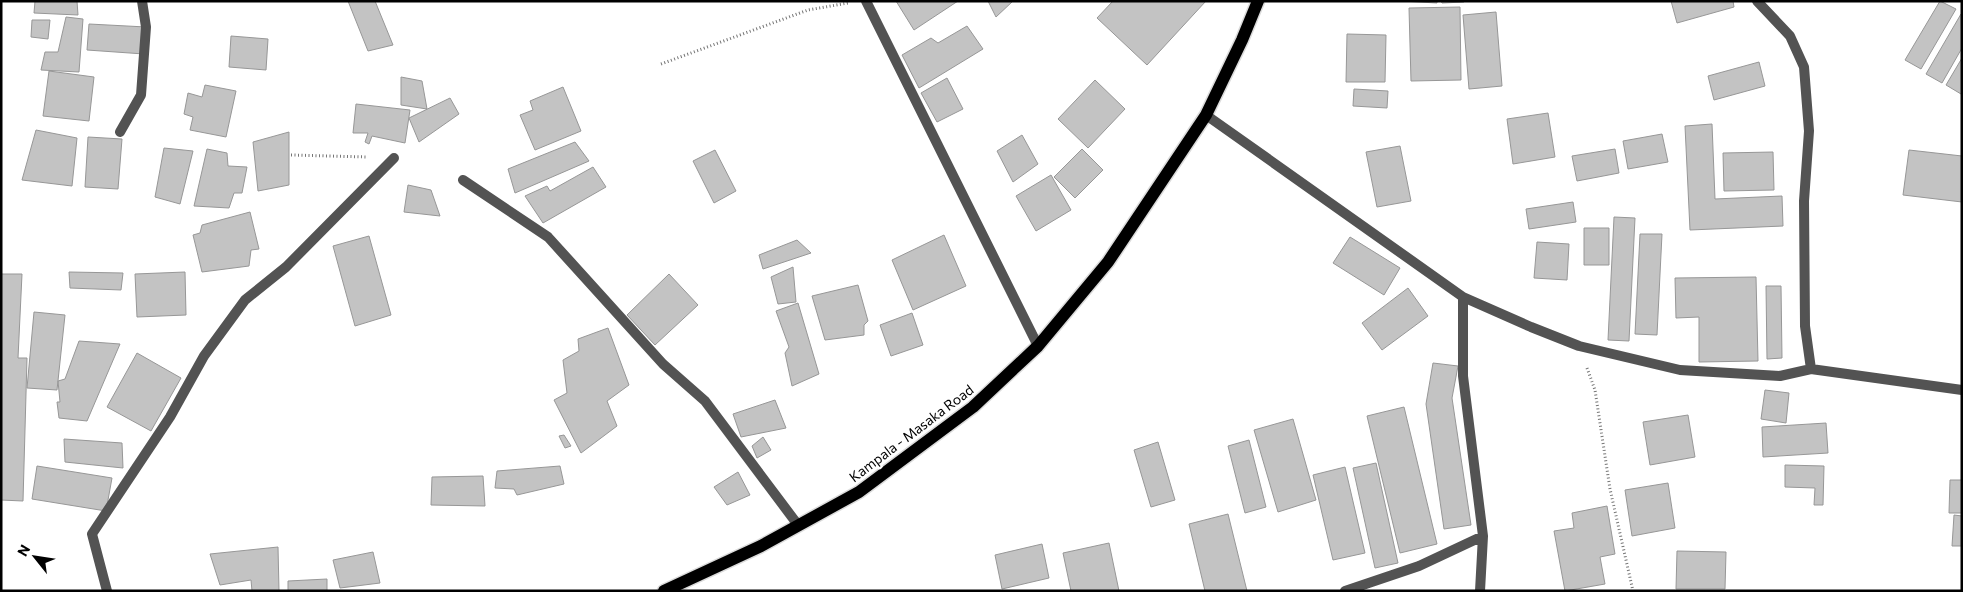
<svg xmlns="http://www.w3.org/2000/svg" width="1963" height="592" viewBox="0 0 1963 592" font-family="Commissioner,sans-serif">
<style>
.building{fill:#c3c3c3;stroke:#979797}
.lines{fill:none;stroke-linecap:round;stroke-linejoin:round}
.primary-casing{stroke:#dbdbdb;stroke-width:15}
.path{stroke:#757575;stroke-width:3;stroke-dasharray:1 2.5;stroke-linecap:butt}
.minor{stroke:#535353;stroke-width:10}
.primary{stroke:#000;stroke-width:12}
.labels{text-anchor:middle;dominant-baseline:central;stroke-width:4.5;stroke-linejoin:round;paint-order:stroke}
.street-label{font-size:14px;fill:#000;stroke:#fff}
</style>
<rect width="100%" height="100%" fill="#fff"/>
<path class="building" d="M35,1H77L78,15L34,13Z
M348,1H375L393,45L368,51Z
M896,1H958L914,30Z
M988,1H1013L996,17Z
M1113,1H1206L1147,65L1097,18Z
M1402,1H1437V3Z
M1441,1H1464V2L1442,3Z
M1671,1H1733L1734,7L1677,23Z
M1940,1L1956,9L1921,69L1905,60Z
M1460,7L1461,80L1411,81L1409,8Z
M1496,12L1502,86L1469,89L1463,15Z
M1961,14L1962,48L1942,83L1926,74Z
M66,17L83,19L79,72L41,70L45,52H58Z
M32,20H50L48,39L31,37Z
M89,24L146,27L144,54L87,50Z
M967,26L983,49L919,88L902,55L931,38L938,43Z
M1347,34L1386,35L1385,82H1346Z
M231,36L268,39L266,70L229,67Z
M1962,58V93L1961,94L1946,85Z
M1759,62L1765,86L1714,100L1708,76Z
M49,71L94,77L89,121L43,116Z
M401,77L422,81L427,109L401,105Z
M947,78L963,109L937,122L921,93Z
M1095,80L1125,109L1088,148L1058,119Z
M205,85L236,91L226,137L190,130L193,117L184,114L188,93L202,97Z
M563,87L581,131L535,150L520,115L533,110L530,101Z
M1354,89L1388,91L1387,108L1353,106Z
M450,98L459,114L419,142L409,118Z
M356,104L410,110L405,143L372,136L369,144L365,142L368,133H353Z
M1548,113L1555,157L1513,164L1507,119Z
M1712,124L1715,199L1782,196L1783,226L1690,230L1685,126Z
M36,130L77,138L72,186L22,180Z
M289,132V185L258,191L253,142Z
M1662,134L1668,162L1628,169L1623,141Z
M1022,135L1038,164L1013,182L997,151Z
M88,137L122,139L118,189L85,187Z
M575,142L589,161L515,193L508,169Z
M1400,146L1411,201L1377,207L1366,152Z
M164,148L193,151L180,204L155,197Z
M207,149L227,153L228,166L247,167L242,193H234L229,208L194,206Z
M1082,149L1103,170L1075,198L1054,177Z
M1615,149L1619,173L1577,181L1572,156Z
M715,150L736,191L714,203L693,161Z
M1909,150L1962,156V202L1903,195Z
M1773,152L1774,190L1724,191L1723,153Z
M593,167L606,187L543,223L525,196L547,186L550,191Z
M1051,175L1071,210L1036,231L1016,196Z
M408,185L431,190L440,216L404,212Z
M1573,202L1576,222L1529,229L1526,209Z
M250,212L259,249L251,250L249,266L202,272L193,235L200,233L202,225Z
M1614,217L1635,218L1629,341L1608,340Z
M1584,228H1609V265H1584Z
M1640,234H1662L1657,335L1635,334Z
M944,235L966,286L913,310L892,260Z
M369,236L391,315L355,326L333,246Z
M1350,237L1400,268L1384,295L1333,263Z
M797,240L811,253L763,269L759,255Z
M1537,242L1569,244L1567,280L1534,278Z
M793,267L796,302L778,304L771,277Z
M69,272L123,273L121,290L70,288Z
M185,272L186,315L137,317L135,274Z
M1,274H22L18,358H27L23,501L1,500Z
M669,274L698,305L655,345L627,315Z
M1756,277L1758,361L1699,362V317L1676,318L1675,278Z
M858,285L868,321L864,325V335L825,340L812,296Z
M1766,286H1781L1782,358L1767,359Z
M1408,288L1428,316L1382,350L1362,323Z
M798,303L819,374L792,386L785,353L789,347L776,311Z
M34,312L65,315L57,390L27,388Z
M912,313L923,345L891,356L880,325Z
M608,328L629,385L607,401L617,426L581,453L554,400L567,393L563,360L579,351L578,339Z
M79,341L120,344L87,421L59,418L57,402H60L58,381L65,379Z
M137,353L181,378L151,431L107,407Z
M1433,363L1458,366L1452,398L1471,525L1444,529L1426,404Z
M1765,390L1789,393L1786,423L1761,419Z
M775,400L786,428L741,437L733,414Z
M1404,407L1437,544L1400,553L1367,416Z
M1688,415L1695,457L1650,465L1643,422Z
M1293,419L1316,500L1278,512L1254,430Z
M1826,423L1828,453L1763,457L1762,427Z
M564,435L571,446L565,448L559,436Z
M763,437L771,450L757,458L752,446Z
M64,439L122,443L123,468L65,462Z
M1249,440L1266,507L1245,513L1228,446Z
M1158,442L1175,500L1151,507L1134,450Z
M1376,463L1398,563L1375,568L1353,468Z
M1785,465L1824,466L1823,505H1814L1815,488L1785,487Z
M37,466L112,478L106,511L32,499Z
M560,466L564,484L517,495L514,489L495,488L497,471Z
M1345,467L1365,553L1333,560L1313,475Z
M738,472L750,495L727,505L714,487Z
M483,476L485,506L431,505L432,477Z
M1950,480H1962V513H1949Z
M1668,483L1675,528L1632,536L1625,490Z
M1607,506L1615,554L1600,557L1605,584L1565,591L1554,531L1574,528L1572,513Z
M1228,514L1247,591H1205L1189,524Z
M1954,515L1962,516V546H1952Z
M1109,543L1119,591H1071L1063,553Z
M1042,544L1049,578L1002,589L995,555Z
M278,547L279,591H252L251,580L220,585L210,554Z
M1677,551L1726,552L1725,589H1676Z
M373,552L380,583L340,588L333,560Z
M327,579V591H288V581Z"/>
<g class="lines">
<g class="primary-casing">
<path id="primary" d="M664,591L761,546L859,492L973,407L1038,346L1108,262L1206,115L1242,40L1258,1"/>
</g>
<path class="path" d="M661,64L808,10L848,3
M291,155L367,157
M1587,368L1595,390L1610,489L1633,591"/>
<path class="minor" d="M866,1L1038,346
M1757,1L1790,36L1804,67L1809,131L1804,201L1805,326L1811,369
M1206,115L1463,297V376L1483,536L1480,591
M120,132L141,95L146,27L142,1
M463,180L548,237L663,364L705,401L798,525
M1463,297L1531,327L1579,346L1680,370L1780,376L1811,369L1962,390
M107,591L92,534L170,417L204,356L245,300L286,267L394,158
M1345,591L1419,566L1483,536"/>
<use href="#primary" class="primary"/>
</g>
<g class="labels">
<g class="street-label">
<text transform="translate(911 433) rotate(-37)">Kampala - Masaka Road</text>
</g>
</g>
<rect width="1963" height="592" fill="none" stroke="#000000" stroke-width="5"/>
<g transform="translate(35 557) rotate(300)" stroke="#ffffff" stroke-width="4" paint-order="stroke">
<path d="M0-4L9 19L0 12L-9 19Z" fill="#000000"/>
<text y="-8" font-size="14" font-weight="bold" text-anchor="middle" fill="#000000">N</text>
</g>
</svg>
